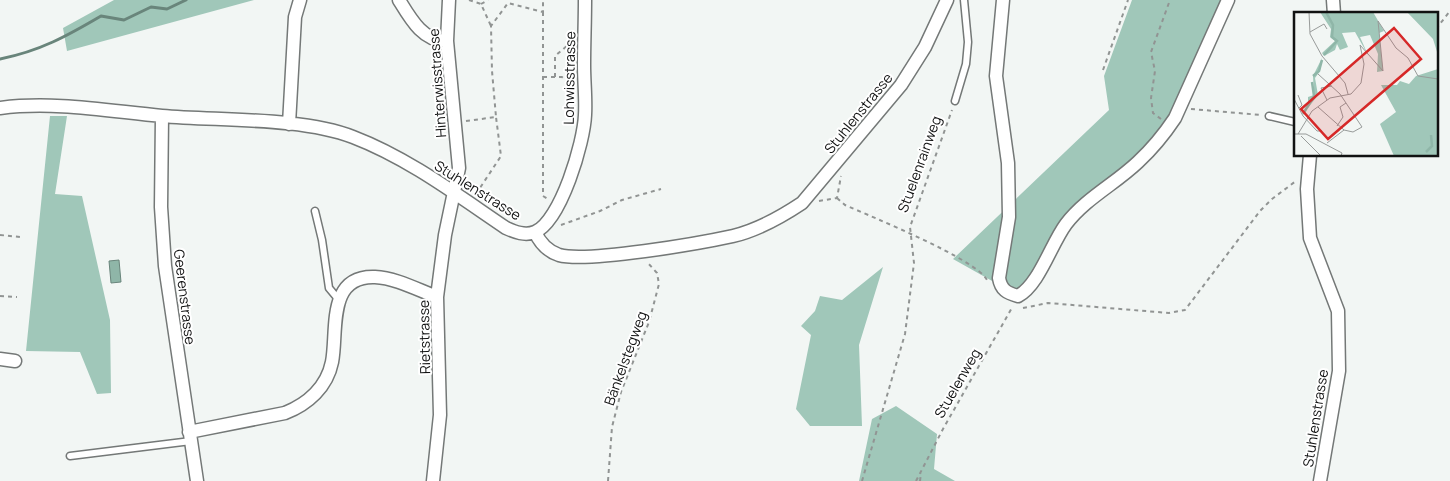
<svg xmlns="http://www.w3.org/2000/svg" width="1450" height="481" viewBox="0 0 1450 481" font-family="Manrope,sans-serif">
<style>
.forest{fill:#a0c7b9}
.water{fill:#8fb6a8;stroke:#69857b}
.lines{fill:none;stroke-linecap:round;stroke-linejoin:round}
.stream{stroke:#69857b;stroke-width:3}
.lane-casing{stroke:#747877;stroke-width:9}
.street-casing{stroke:#747877;stroke-width:15}
.path{stroke:#919493;stroke-width:2;stroke-dasharray:4 4;stroke-linecap:butt}
.lane{stroke:#fff;stroke-width:6}
.street{stroke:#fff;stroke-width:12}
.labels{text-anchor:middle;dominant-baseline:central;stroke-width:4;stroke-linejoin:round;paint-order:stroke}
.street-label{font-size:14px;fill:#111212;stroke:#fff}
.inset-river{fill:none;stroke:#8fb6a8;stroke-width:2.5}
.inset-road{fill:none;stroke:#989b9a;stroke-width:1}
.view{fill:#d62828;fill-opacity:0.15;stroke:#d62828;stroke-width:2.5}
.inset-edge{fill:none;stroke:#111212;stroke-width:2.5}
</style>
<rect width="100%" height="100%" fill="#f2f6f4"/>
<path class="forest" d="M114,0H254L67,51L63,28Z
M1132,0H1228L1164,134L1082,206L1026,292L1001,286L953,259L1109,110L1104,76Z
M50,116H67L55,194L82,196L110,320L111,393L97,394L80,352L26,351Z
M883,267L859,345L862,426H810L796,409L811,335L801,326L815,311L820,296L842,300Z
M896,406L937,434L934,469L955,481H859L872,419Z"/>
<path class="water" d="M119,260L121,282L111,283L109,261Z"/>
<g class="lines">
<path class="stream" d="M0,59C40,51 67,36 101,16L124,20L151,7L167,9L186,0"/>
<g class="lane-casing">
<path id="lane" d="M955,101L966,64L968,42L964,0
M1269,116L1295,122
M315,211L322,240L329,288L339,300
M70,456L191,441"/>
</g>
<g class="street-casing">
<path id="street" d="M399,0C410,18 423,42 447,41
M1003,0L996,76L1008,163L1009,217L999,278C1001,290 1007,293 1018,296C1039,285 1051,244 1066,224C1086,198 1115,184 1138,162C1152,149 1165,133 1175,118L1228,0
M1333,0L1334,14
M0,108C54,101 108,111 162,116C219,121 302,117 353,137C408,158 457,195 506,228C515,232 525,236 535,232C561,221 584,142 585,115C586,99 584,82 584,65C584,43 585,22 585,0
M162,116L161,207L165,266L197,481
M289,124L295,17L300,0
M1310,155L1307,189L1310,238L1338,311L1339,371L1320,481
M535,232C540,243 547,251 559,255C587,263 701,243 733,236C758,230 781,217 802,203L901,85L925,47L947,0
M0,359L15,361
M189,432L285,413C308,404 327,387 332,362C338,332 326,275 375,277C396,278 418,290 437,297
M433,481L440,415L437,297L445,235L459,168L447,41L449,0"/>
</g>
<path class="path" d="M469,0L481,4L491,26
M481,4L488,0
M543,12V196L548,199
M1436,29L1450,11
M1103,70L1128,0
M543,77H562L569,83L574,82
M555,77V56L568,45
M1191,109L1261,115
M1161,119L1153,113L1151,98L1155,71L1151,52L1170,0
M466,121L496,117L492,71L491,26L508,3L543,12V0
M476,194L501,156L496,117
M837,198L845,205C872,217 976,259 987,280
M819,201L837,198L841,176
M561,225L600,211L622,200L661,189
M0,235L21,237
M0,296L17,297
M1023,308L1048,303L1169,313L1185,310L1260,211L1272,199L1296,181
M608,481L612,427L621,392L649,322L659,284L657,273L647,262
M862,481L905,334L914,263L910,227L952,110
M916,481L943,429L1013,306
M920,481L921,473"/>
<use href="#lane" class="lane"/>
<use href="#street" class="street"/>
</g>
<g class="labels">
<g class="street-label">
<text transform="translate(569 78) rotate(-89)">Lohwisstrasse</text>
<text transform="translate(437 83) rotate(-94)">Hinterwisstrasse</text>
<text transform="translate(858 113) rotate(-51)">Stuhlenstrasse</text>
<text transform="translate(919 164) rotate(-70)">Stuelenrainweg</text>
<text transform="translate(478 190) rotate(32)">Stuhlenstrasse</text>
<text transform="translate(185 297) rotate(83)">Geerenstrasse</text>
<text transform="translate(424 337) rotate(-91)">Rietstrasse</text>
<text transform="translate(625 358) rotate(-70)">Bänkelstegweg</text>
<text transform="translate(957 383) rotate(-60)">Stuelenweg</text>
<text transform="translate(1315 418) rotate(-81)">Stuhlenstrasse</text>
</g>
</g>
<g transform="translate(1294 12)">
<rect width="144" height="144" fill="#f2f6f4"/>
<path d="M26,0H79L90,19L85,21L89,59L83,60L84,42L76,23L66,25L74,43L61,20L48,21L54,35L46,38L43,32L41,38L30,44L28,41L41,29L36,25L37,17ZM113,0H144V43L139,27ZM28,46L26,59L21,66L24,83L14,96V85L20,83L19,64ZM144,57V144H100L86,112L102,100L87,73H103L106,69L115,72L122,64Z" fill="#a0c7b9"/>
<path class="inset-river" d="M30,43L43,29L38,25L39,13L32,0M19,64L25,59L28,48M9,102L20,84L18,70M132,140L138,134L137,123"/>
<path class="inset-road" d="M15,0L16,22L28,44L51,71L54,82M16,20L30,12L33,17M66,33L89,59L84,9L102,36L114,46L124,64L144,67M4,83L8,93L5,96M0,87L9,104L23,119H28M33,88L27,76L38,74M24,95L50,118L59,120L68,115L46,82L24,62M43,114L49,105L46,95L52,91M0,122H12L48,141L47,144M4,122L18,99L36,86L57,82L67,71L70,52L66,33M7,124L27,144M33,131L50,118"/>
<path class="view" d="M100,16L127,47L34,127L7,97Z"/>
<rect width="144" height="144" class="inset-edge"/>
</g>
</svg>
